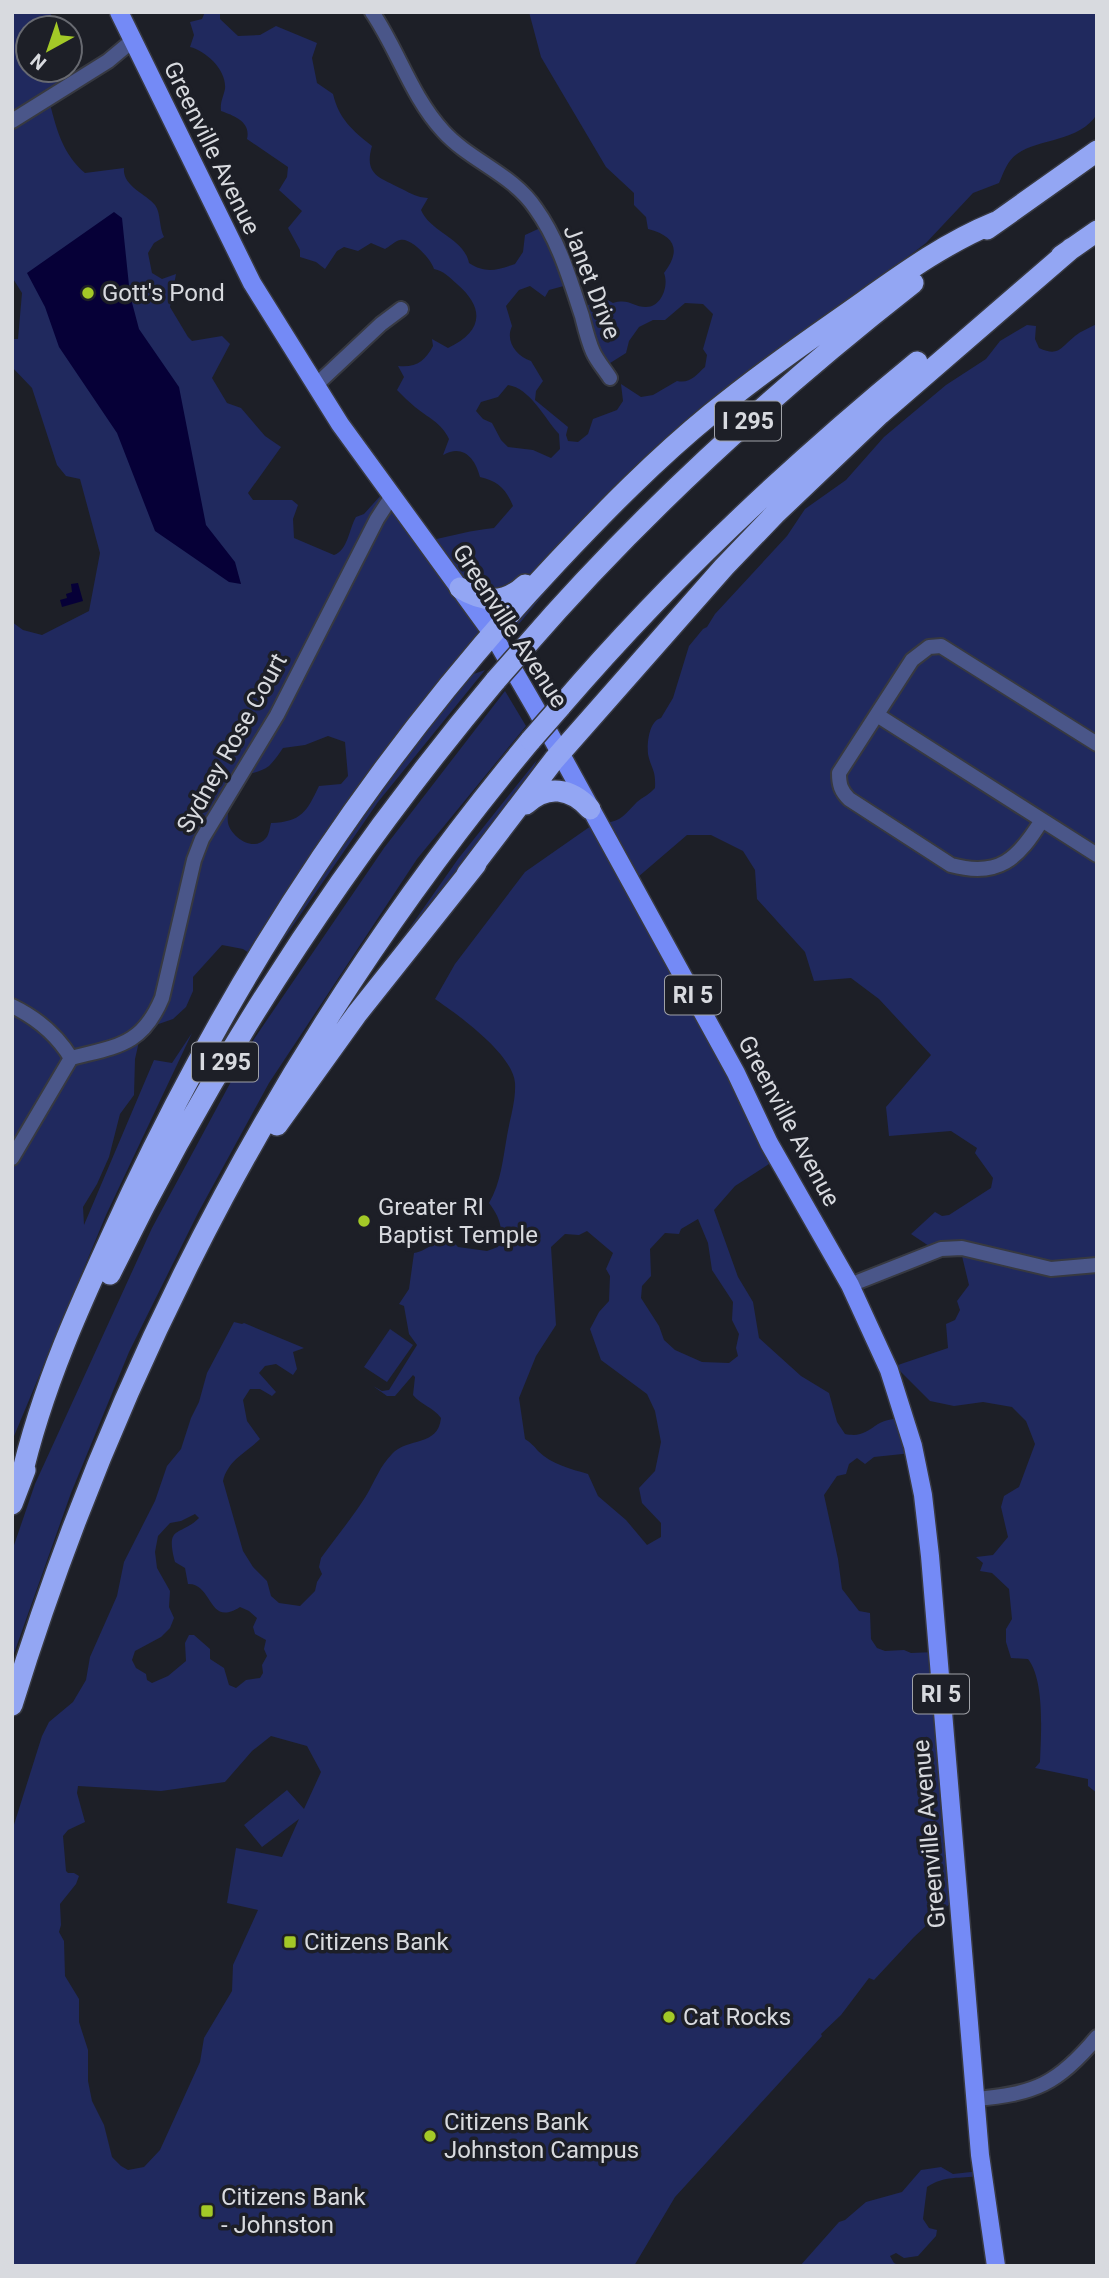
<svg xmlns="http://www.w3.org/2000/svg" width="1109" height="2278" viewBox="0 0 1109 2278" font-family="Roboto,sans-serif">
<style>
.green{fill:#20295e;fill-rule:evenodd}
.water{fill:#060037}
.lines{fill:none;stroke-linecap:round;stroke-linejoin:round}
.minor-casing{stroke:#373941;stroke-width:18}
.major-casing{stroke:#373941;stroke-width:21}
.highway-casing{stroke:#373941;stroke-width:24}
.minor{stroke:#4a5689;stroke-width:14}
.major{stroke:#748af6;stroke-width:18}
.highway{stroke:#93a6f3;stroke-width:21}
.highway-bridge-casing{stroke:#373941;stroke-width:24;stroke-linecap:butt}
.highway-bridge{stroke:#93a6f3;stroke-width:21}
.poi-dot{fill:#a3c927;stroke:#1d1f27;stroke-width:2.5}
.labels{text-anchor:middle;dominant-baseline:central;stroke-width:7;stroke-linejoin:round;paint-order:stroke}
.shield{fill:#1d1f27;stroke:#a0a2a8;stroke-width:2}
.shield-label{font-size:23px;font-weight:bold;fill:#d8dadf}
.street-label{font-size:24px;fill:#d8dadf;stroke:#1d1f27}
.poi-label{font-size:24px;fill:#d8dadf;stroke:#1d1f27;text-anchor:start}
</style>
<rect width="100%" height="100%" fill="#1d1f27"/>
<path class="green" d="M12,12H50L57,28H28V70L70,69L76,80L50,104C57,131 63,154 85,173L124,168C122,186 146,194 155,205C161,213 159,228 164,237L154,243L148,253L152,273L162,279L176,274L170,307L188,337L192,341L222,336L230,344L212,378L227,403L241,408L265,436L281,447L248,493L253,500H292L298,505L293,519L294,538L334,555C348,550 349,529 356,517L364,514L382,494L431,540C452,536 472,530 494,528L513,506C506,489 498,481 480,477C475,458 463,444 443,455L449,439C442,423 427,417 415,407C409,402 403,396 397,390L404,377L398,366C416,368 425,361 433,346L432,339L448,348C482,332 486,309 457,284C449,277 444,271 434,269C431,259 411,237 400,240C395,241 389,247 385,249L371,243L358,251L344,247L337,251L325,269L316,262L300,257V250L288,228L302,211L279,190L287,177L288,167L247,139C251,122 235,116 221,111C220,102 223,98 225,89C227,70 206,51 190,47L194,35L190,22L202,19L205,12H220V19L238,36L260,35L276,26L317,43L312,58L317,83L333,94C339,119 352,130 372,146C363,176 382,178 402,189C412,194 416,197 428,198L421,210C430,232 464,238 469,263C486,274 497,270 515,264L523,252L525,235L549,224L571,284L549,290L545,297L530,286L519,290L506,306L512,326C505,341 516,356 531,361L543,381L536,391L535,400L568,427L566,435L568,441L578,442L588,434L593,419L617,410L623,401L621,384L641,397L653,395L677,381C690,384 696,375 705,367L707,355L703,349L713,314L703,304L685,303L665,320H653L639,327L629,341L626,353L607,365L598,352L583,307L606,299L613,303C629,298 633,307 646,307C662,307 669,285 664,273C681,251 676,236 648,229L646,217L634,205V193L606,167L541,57L529,12H1097V114C1080,142 1039,138 1017,154C1007,161 1004,172 999,183L973,193L926,243L802,337L595,533L513,631L492,645L467,676L255,957L243,949L222,945L193,977V991L186,1007L173,1019L150,1027L140,1037L135,1059L134,1095L120,1114L109,1157L97,1184L83,1207L84,1225L154,1060L172,1063L192,1033L106,1215L12,1441V622L23,630L42,635L89,611L100,553L80,479L66,476L57,465L32,388L12,367V339H18L22,293L12,277ZM508,385C530,388 545,419 559,434L560,449L551,458L533,450L508,447L501,440L492,423L483,419L476,411L481,402L498,397ZM328,736L345,742L348,776L341,784L319,786C307,811 302,822 271,823C270,827 269,835 266,838C254,853 231,837 228,823C226,810 234,792 241,781C249,771 261,773 269,766C274,761 279,754 283,748L305,745Z
M1097,324V1793L1088,1786V1779L1035,1768L1040,1762C1041,1734 1045,1681 1028,1659L1011,1658L1006,1642V1629L1012,1619L1009,1589L992,1573L980,1571L983,1563L976,1557L993,1555L1008,1537L1001,1507L1004,1496L1019,1487L1035,1444L1026,1421L1012,1407L983,1402L954,1406L930,1401L895,1366L948,1348L946,1324L955,1320L960,1310L957,1301L969,1285L962,1256L929,1246L911,1234L935,1212L942,1216L949,1215L991,1188L993,1178L975,1153L977,1148L951,1131L889,1136L886,1107L931,1055L879,999L851,978L814,981L805,952L757,899L755,870L743,851L711,835H687L638,877L783,1155L735,1186L714,1210L738,1277L753,1302L759,1338L801,1376L829,1393L837,1422L845,1434C861,1437 866,1432 878,1424C884,1420 895,1419 901,1417L912,1453L874,1457L865,1464L857,1458L849,1464L846,1474L837,1476L824,1495L838,1559L842,1589L859,1611L870,1613L871,1639L877,1648L885,1651L904,1650L911,1653L935,1652L956,1898L914,1937L874,1980L869,1978L841,2015L821,2034L822,2036L675,2197L634,2266H12V1831L42,1736L49,1722L73,1702L86,1680L90,1657L117,1596L124,1562L155,1501L167,1466L181,1449L191,1418L199,1402L207,1373L234,1322L242,1324L244,1323L304,1348L293,1352L297,1369L293,1375L276,1364L265,1366L259,1373L276,1392L272,1396L260,1389H250L243,1400L247,1421L260,1439C246,1453 228,1460 223,1481L243,1551L253,1567L267,1581L271,1596L279,1603L300,1606L315,1591L317,1582L322,1574L319,1567L321,1558C336,1537 353,1517 366,1496C375,1481 380,1466 392,1454C408,1437 438,1447 441,1418C433,1407 421,1405 413,1395L415,1377L413,1375L395,1396H387L373,1386L382,1391L389,1390L417,1345L409,1334L404,1306L399,1304L409,1289L414,1253C428,1251 435,1239 450,1238L458,1247L487,1251L498,1247C505,1230 499,1216 489,1203C501,1183 503,1158 507,1136C510,1118 516,1101 515,1083C513,1054 457,1014 435,999L455,964L525,872L598,821C618,826 624,815 637,802C643,797 650,794 655,788C656,769 651,769 648,754C647,743 649,721 661,718L673,698L689,646L703,629L707,627L715,614L787,536L805,509L846,480L884,437L946,385L986,359L1000,341L1027,325L1036,326L1035,339L1039,348C1059,357 1060,348 1075,336C1081,331 1089,328 1097,324ZM698,1219L708,1243L712,1270L733,1302L732,1320L739,1334L736,1348L738,1356L729,1363L702,1362L675,1350L664,1340L659,1326L641,1298L642,1286L651,1276L650,1249L665,1233L679,1234L681,1229ZM587,1231L613,1253L606,1269L610,1276L609,1301L599,1312L590,1329L601,1360L647,1394L655,1411L661,1442L655,1471L639,1488L642,1503L661,1523V1537L647,1545L626,1520L598,1496L588,1474C571,1469 551,1464 538,1451C534,1446 531,1443 525,1439L519,1398L536,1356L556,1325L551,1247L565,1234L579,1235ZM195,1514L199,1518C180,1537 165,1524 175,1562L185,1568L188,1584C213,1583 208,1628 240,1607L249,1611L257,1618L253,1627L255,1634L266,1640L264,1649L267,1656L262,1665L263,1673L260,1678L246,1680L236,1688L229,1685L224,1668L210,1659V1649L194,1635H189L185,1643L186,1661L168,1676L152,1683L147,1680L146,1674L136,1668L132,1660L135,1651L161,1637L170,1628L174,1618L169,1607L170,1591L157,1568L155,1552L158,1536L170,1523L181,1521ZM271,1736L307,1746L321,1772L304,1809L287,1790L244,1825L262,1847L299,1819L282,1857L236,1848L227,1903L258,1910L233,1965L232,1991L204,2038L200,2062L160,2150L144,2167L128,2170L121,2166L112,2157L104,2125L92,2101L88,2081V2050L79,2022V1999L65,1976L64,1941L59,1932L61,1925L60,1904L76,1884L79,1876L74,1873H68L66,1871L63,1836L68,1830L85,1822L77,1793L78,1786L161,1791L225,1782L252,1751Z
M485,670L378,802L274,953C324,852 398,764 468,676Z
M505,691L526,726L417,859L269,1083L198,1213L129,1352L71,1493L12,1659V1551L35,1484L152,1228L254,1039L384,848Z
M537,760L526,784L352,1010L458,859Z
M390,1329L413,1345L387,1382L364,1367Z
M941,2167L953,2174L980,2171V2176C959,2179 945,2175 927,2187L923,2219L929,2228L937,2230L936,2236L918,2256L904,2258L896,2253L890,2256L894,2263L900,2266H800L839,2222L845,2220L866,2202L902,2192L921,2170Z"/>
<path class="water" d="M114,212L122,218L130,295L139,329L179,387L206,525L235,562L241,584L229,582L155,531L117,433L59,347L45,307L27,273Z
M78,583L83,601L62,607L60,600L67,598L66,594L72,592L71,584Z"/>
<g class="lines">
<g class="minor-casing">
<path id="minor" d="M372,12C398,50 411,96 443,131C470,161 513,174 536,209C559,241 570,280 582,316C585,328 588,341 593,352C597,361 605,370 610,378
M12,121L108,61L132,41
M316,385L381,324L401,309
M877,715L1097,855
M1042,820C1018,859 999,878 951,865L849,799C841,791 839,785 839,773L912,660L929,647L941,646L1097,744
M12,1006C37,1018 57,1035 71,1058
M12,1158L71,1058C117,1046 142,1046 162,998L194,860L202,839L277,715L377,519L392,496
M850,1285L941,1249L962,1248L1051,1269L1097,1265
M975,2099C1035,2094 1058,2084 1097,2037"/>
</g>
<g class="major-casing">
<path id="major" d="M119,12L252,283L340,424L492,633L536,709L736,1073L769,1143L850,1285L889,1370L913,1446L923,1495L930,1556L980,2155L996,2266"/>
</g>
<g class="highway-casing">
<path id="highway" d="M987,229L1097,151
M1061,256L1097,231
M460,588C483,602 504,605 525,585
M525,647C641,513 774,392 913,283
M560,707C668,581 788,468 917,362
M526,804C547,784 571,788 590,809
M467,874L554,760L724,567L775,514L880,414L1072,248
M277,1125L356,1015L476,864
M110,1274C214,1061 344,861 496,680
M20,1483C43,1380 88,1287 132,1192C241,962 382,748 557,562C606,510 656,459 711,414C751,381 793,351 836,321C888,285 937,246 996,222
M12,1504L25,1470
M12,1705C121,1352 294,1024 531,740"/>
</g>
<use href="#minor" class="minor"/>
<use href="#major" class="major"/>
<use href="#highway" class="highway"/>
<g class="highway-bridge-casing">
<path id="highway-bridge" d="M496,680L525,647
M531,740L560,707"/>
</g>
<use href="#highway-bridge" class="highway-bridge"/>
</g>
<g class="poi-dot">
<circle cx="88" cy="293" r="7"/>
<circle cx="364" cy="1221" r="7"/>
<rect x="283" y="1935" width="14" height="14" rx="3.5"/>
<circle cx="669" cy="2017" r="7"/>
<circle cx="430" cy="2136" r="7"/>
<rect x="200" y="2204" width="14" height="14" rx="3.5"/>
</g>
<g class="labels">
<g class="shield">
<rect x="715" y="401.5" width="66" height="39" rx="5"/>
<rect x="665" y="975.5" width="56" height="39" rx="5"/>
<rect x="192" y="1042.5" width="66" height="39" rx="5"/>
<rect x="913" y="1674.5" width="56" height="39" rx="5"/>
</g>
<g class="shield-label">
<text x="748" y="421">I 295</text>
<text x="693" y="995">RI 5</text>
<text x="225" y="1062">I 295</text>
<text x="941" y="1694">RI 5</text>
</g>
<g class="street-label">
<text transform="translate(212 148) rotate(64)">Greenville Avenue</text>
<text transform="translate(592 282) rotate(69)">Janet Drive</text>
<text transform="translate(510 626) rotate(57)">Greenville Avenue</text>
<text transform="translate(232 743) rotate(-61)">Sydney Rose Court</text>
<text transform="translate(789 1121) rotate(62)">Greenville Avenue</text>
<text transform="translate(929 1834) rotate(-95)">Greenville Avenue</text>
</g>
<g class="poi-label">
<text x="102" y="293">Gott's Pond</text>
<text x="378" y="1207">Greater RI<tspan x="378" dy="28">Baptist Temple</tspan></text>
<text x="304" y="1942">Citizens Bank</text>
<text x="683" y="2017">Cat Rocks</text>
<text x="444" y="2122">Citizens Bank<tspan x="444" dy="28">Johnston Campus</tspan></text>
<text x="221" y="2197">Citizens Bank<tspan x="221" dy="28">- Johnston</tspan></text>
</g>
</g>
<rect width="1109" height="2278" fill="none" stroke="#d8dadf" stroke-width="28"/>
<g transform="translate(49 49) rotate(220)"><circle r="33" fill="#1d1f27" stroke="#686a71" stroke-width="2"/>
<path d="M0-5L12 26L0 18L-12 26Z" fill="#a3c927"/>
<text y="-10" font-size="19" font-weight="bold" text-anchor="middle" fill="#d8dadf">N</text>
</g>
</svg>
